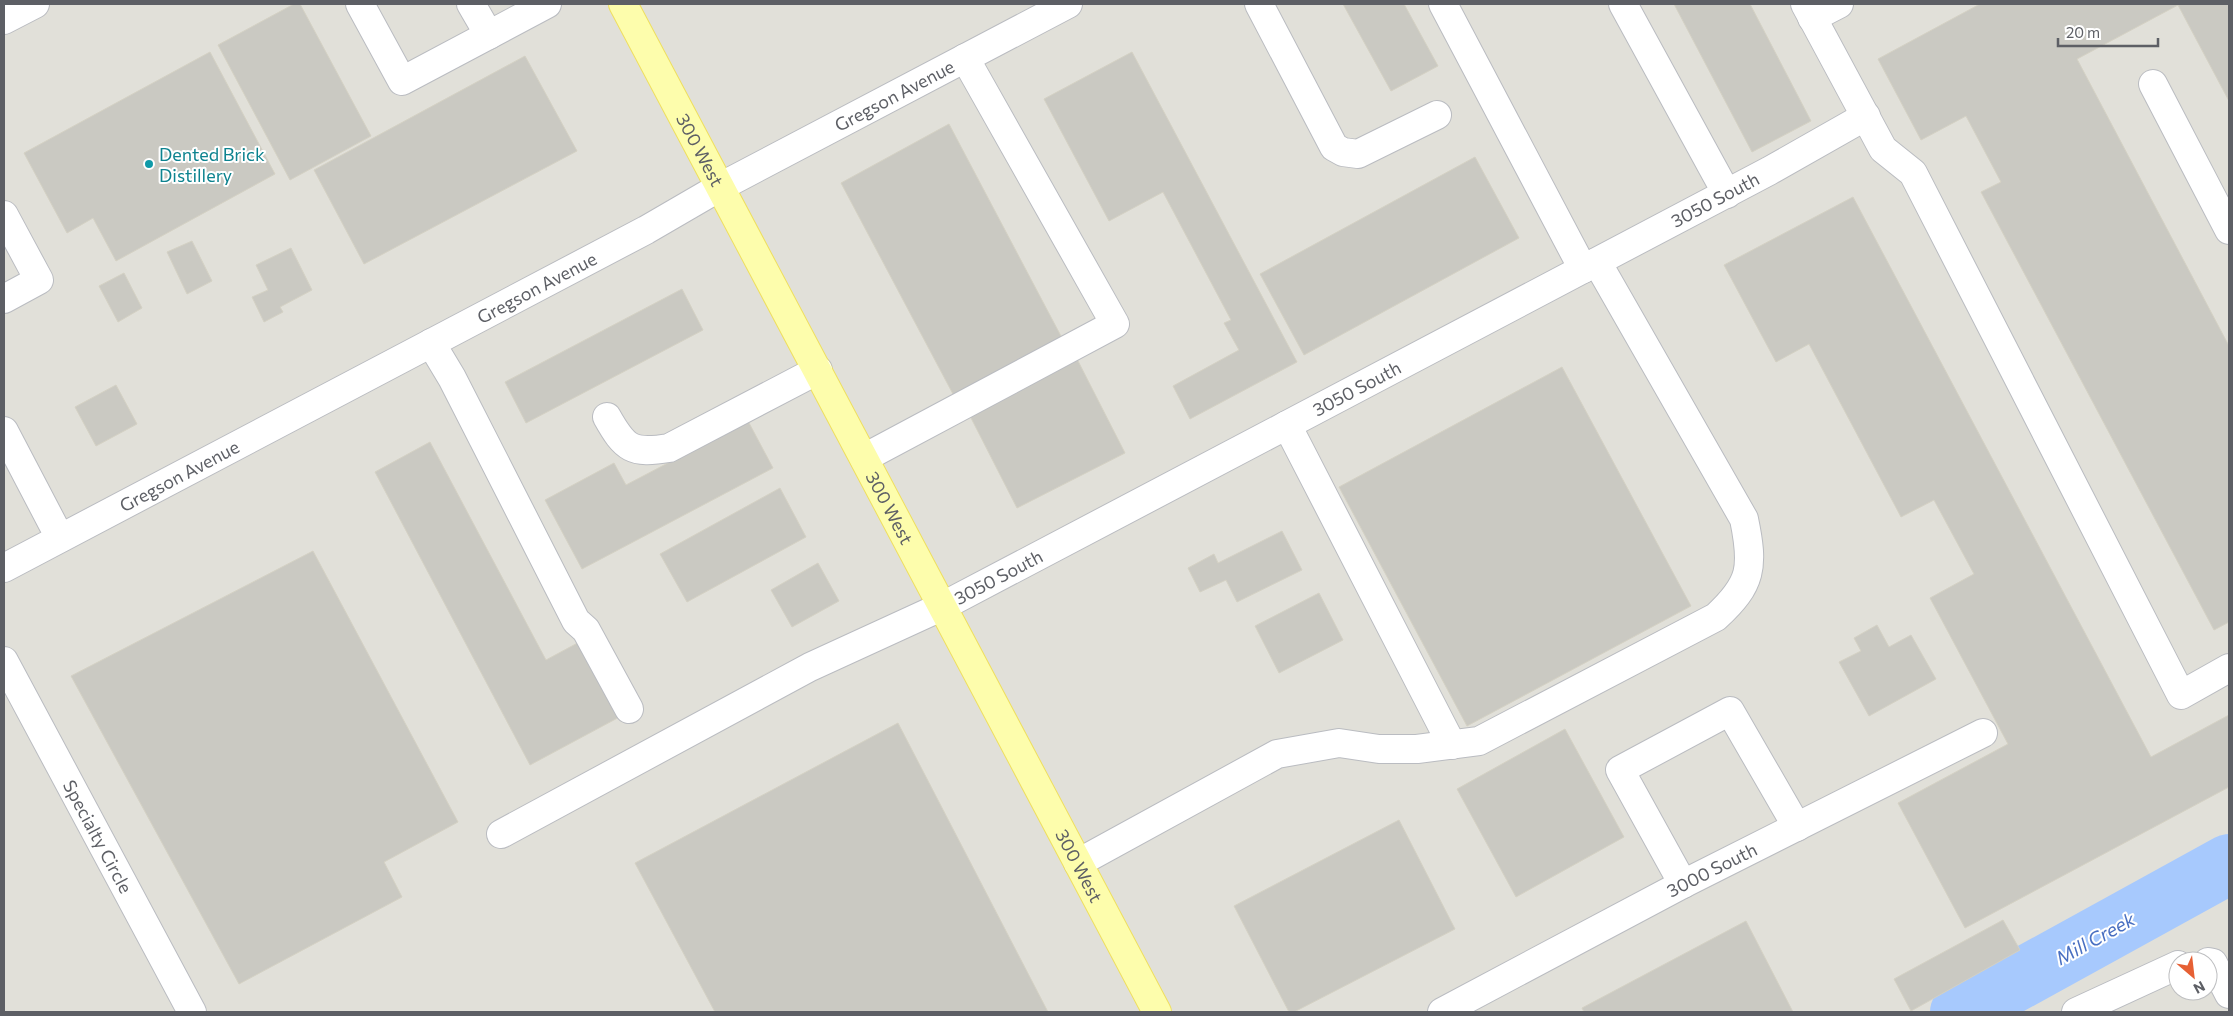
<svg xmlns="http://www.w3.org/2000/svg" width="2233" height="1016" viewBox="0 0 2233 1016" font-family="Commissioner,sans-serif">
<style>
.industrial{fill:#e1e0d9;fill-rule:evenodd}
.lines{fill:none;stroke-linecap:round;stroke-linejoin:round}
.river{stroke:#a7c9fd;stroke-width:60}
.building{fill:#cac9c2;stroke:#d4d1c4}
.minor-casing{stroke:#babcc1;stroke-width:30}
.major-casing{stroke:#efdf5f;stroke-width:30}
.minor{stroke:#fff;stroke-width:28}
.major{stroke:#fdfdac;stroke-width:28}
.culture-dot{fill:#0f9aa8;stroke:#fff;stroke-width:2}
.labels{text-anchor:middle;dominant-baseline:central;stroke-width:4;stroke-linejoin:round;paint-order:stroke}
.street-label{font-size:18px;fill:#5d5f65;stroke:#fff}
.culture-label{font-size:18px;fill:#0d838f;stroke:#fff;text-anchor:start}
.water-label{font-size:19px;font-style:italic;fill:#496fc1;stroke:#fff}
</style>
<rect width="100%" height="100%" fill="#efefe5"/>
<path class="industrial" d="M4,4H2229V1012H4ZM2178,961H2208V991H2178Z"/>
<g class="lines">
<path class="river" d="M1960,1012L2229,864"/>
</g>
<path class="building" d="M294,4H300L371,136L290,180L218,45Z
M1343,4H1404L1438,66L1391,91Z
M1674,4H1750L1811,121L1752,152Z
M1980,4H2229V101L2178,5L2077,59L2229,346V622L2214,630L1981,192L2001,182L1966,116L1921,140L1878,59Z
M210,52L275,174L116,261L93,218L67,233L24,153Z
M1132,52L1297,362L1190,419L1173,386L1239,350L1224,323L1231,320L1163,192L1109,221L1044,99Z
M525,56L577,151L364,264L314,170Z
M949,124L1062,338L954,396L841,183Z
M1475,157L1519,238L1304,355L1260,274Z
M1853,197L2151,757L2229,715V787L1965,928L1898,803L2008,744L1930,598L1974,574L1934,500L1901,517L1809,344L1776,362L1724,265Z
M192,241L212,281L187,294L167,252Z
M291,248L312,290L280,307L283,312L264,322L252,297L268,290L256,265Z
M124,273L142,308L118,322L99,286Z
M682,289L703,330L526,423L505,382Z
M1077,359L1125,453L1017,508L969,414Z
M1562,367L1691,606L1467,726L1339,487Z
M116,385L137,424L96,446L75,407Z
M748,421L773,468L582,569L545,500L614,463L626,485Z
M430,442L546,660L585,639L625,714L530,765L375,472Z
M780,488L806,537L687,602L660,554Z
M1282,531L1302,570L1237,602L1226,580L1200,592L1188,568L1214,554L1218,563Z
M313,551L458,822L384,862L402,897L239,984L71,676Z
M818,563L839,601L792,627L771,590Z
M1319,593L1343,640L1279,673L1255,626Z
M1877,625L1889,647L1911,635L1936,679L1869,716L1839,662L1861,651L1854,638Z
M898,723L1048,1012H715L635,863Z
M1565,729L1624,837L1516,897L1457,789Z
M1399,820L1455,929L1294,1012H1289L1234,906Z
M2003,920L2020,950L1911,1011L1894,979Z
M1746,921L1793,1012H1584L1582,1008Z"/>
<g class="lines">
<g class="minor-casing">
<g id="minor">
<path d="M360,4L402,81L547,4"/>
<path d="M471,4L489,35"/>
<path d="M1259,4L1334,147L1343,152L1358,154L1437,115"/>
<path d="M1443,4L1583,269"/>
<path d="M1623,4L1727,194"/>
<path d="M1805,4L1883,149L1913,173L2181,695L2229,668"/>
<path d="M1812,18L1839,4"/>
<path d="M4,20L35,4"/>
<path d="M2153,84L2229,230"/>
<path d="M4,215L39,280L4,299"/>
<path d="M431,343L452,378L576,621L586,630L629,709"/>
<path d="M607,417C625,449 632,454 669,448L818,370"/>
<path d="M1287,425L1452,745"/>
<path d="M4,431L60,538"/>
<path d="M864,458L1115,324L965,58"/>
<path id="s1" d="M4,568L646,230L720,187L1068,4"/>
<path id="s2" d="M4,661L192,1012"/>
<path id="s3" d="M501,834L810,667L943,606L1287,425L1769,171L1866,116"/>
<path d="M1078,863L1277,754L1339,743L1379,749H1417L1479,741L1716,617C1752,584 1754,567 1744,519L1597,262"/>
<path d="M1683,884L1620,770L1730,711L1797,827"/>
<path d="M2208,962L2213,963L2229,994"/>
<path id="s4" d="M1442,1012L1683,884L1983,733"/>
<path d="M2076,1012L2178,965"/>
</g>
</g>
<g class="major-casing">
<g id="major">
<path id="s5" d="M623,4L1157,1012"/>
</g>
</g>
<use href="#minor" class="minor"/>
<use href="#major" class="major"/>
</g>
<circle class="culture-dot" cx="149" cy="164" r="5"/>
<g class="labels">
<g class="street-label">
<text stroke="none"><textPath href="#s1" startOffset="1008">Gregson Avenue</textPath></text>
<text stroke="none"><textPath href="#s5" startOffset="165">300 West</textPath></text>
<text stroke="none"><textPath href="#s3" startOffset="1370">3050 South</textPath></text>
<text stroke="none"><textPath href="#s1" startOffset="602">Gregson Avenue</textPath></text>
<text stroke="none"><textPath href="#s3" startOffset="965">3050 South</textPath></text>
<text stroke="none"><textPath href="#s1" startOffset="198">Gregson Avenue</textPath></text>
<text stroke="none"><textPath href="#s5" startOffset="570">300 West</textPath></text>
<text stroke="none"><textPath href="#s3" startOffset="560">3050 South</textPath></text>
<text stroke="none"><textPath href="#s2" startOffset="199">Specialty Circle</textPath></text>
<text stroke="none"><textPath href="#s5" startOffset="975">300 West</textPath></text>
<text stroke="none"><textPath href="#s4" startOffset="305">3000 South</textPath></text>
</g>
<g class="culture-label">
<text x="159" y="154">Dented Brick<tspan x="159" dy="21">Distillery</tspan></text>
</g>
<g class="water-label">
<text transform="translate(2095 938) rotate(-29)">Mill Creek</text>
</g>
</g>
<rect width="2233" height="1016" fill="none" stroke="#5d5f65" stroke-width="10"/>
<g transform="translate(2193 976) rotate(152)"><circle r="24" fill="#ffffff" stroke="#bebfc1"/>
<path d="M0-4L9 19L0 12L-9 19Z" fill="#e66034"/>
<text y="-8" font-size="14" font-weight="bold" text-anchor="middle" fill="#5d5f65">N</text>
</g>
<path d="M2058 38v8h100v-8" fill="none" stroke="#5d5f65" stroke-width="2.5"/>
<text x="2066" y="38" font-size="15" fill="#5d5f65" stroke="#ffffff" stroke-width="4" paint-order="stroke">20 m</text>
</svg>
